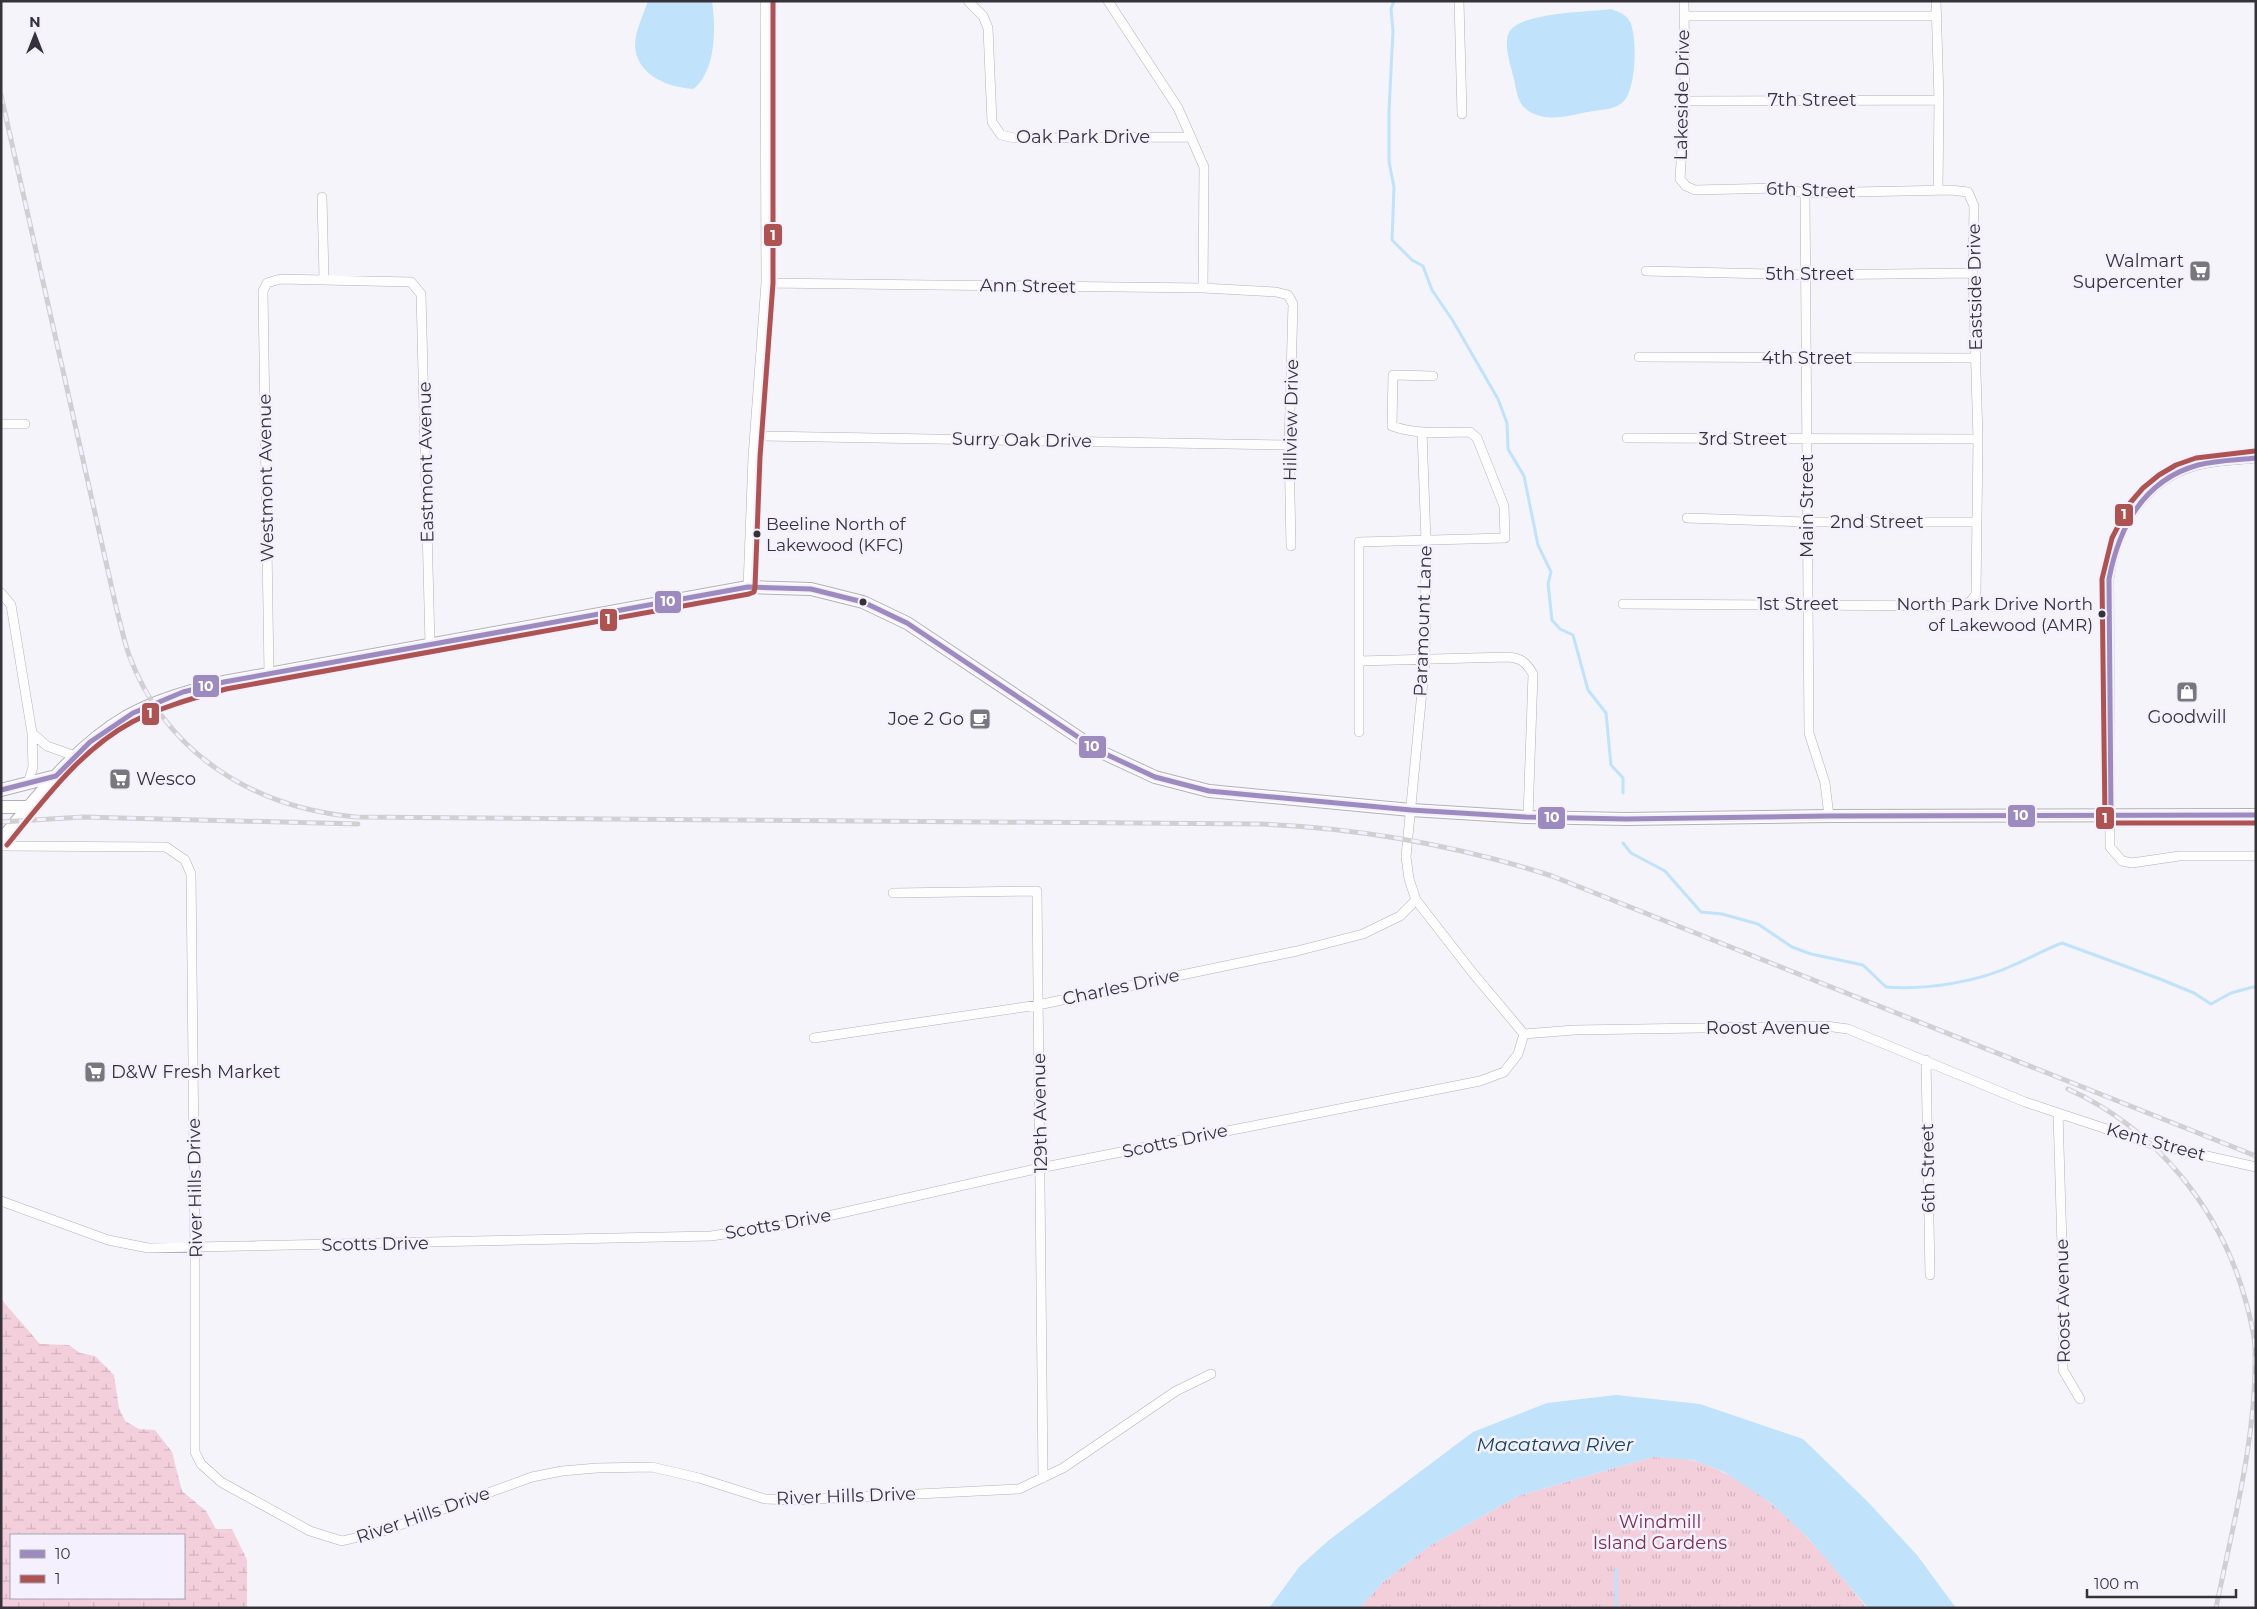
<svg xmlns="http://www.w3.org/2000/svg" width="2257" height="1609" viewBox="0 0 2257 1609" font-family="Montserrat,sans-serif">
<style>
.wetland{fill:url(#wetland-marsh);fill-rule:evenodd}
.park{fill:url(#park-tufts)}
.water{fill:#c0e2fa}
.lines{fill:none;stroke-linecap:round;stroke-linejoin:round}
.stream{stroke:#c0e2fa;stroke-width:3}
.street-casing{stroke:#b3b1b7;stroke-width:10}
.secondary-casing{stroke:#b3b1b7;stroke-width:14}
.street{stroke:#fefdfe;stroke-width:9}
.secondary{stroke:#fefdfe;stroke-width:12}
.rail-casing{stroke:#d0cfd1;stroke-width:5}
.rail{stroke:#f4f0fe;stroke-width:3;stroke-dasharray:9;stroke-linecap:butt}
.bus-1-casing{stroke:#f4f0fe;stroke-width:9}
.bus-2-casing{stroke:#f4f0fe;stroke-width:9}
.bus-1{stroke:#9d8abe;stroke-width:5}
.bus-2{stroke:#ad5453;stroke-width:5}
.bus-dot{fill:#353339;stroke:#f4f0fe;stroke-width:2}
.labels{text-anchor:middle;dominant-baseline:central;stroke-width:5;stroke-linejoin:round;paint-order:stroke}
.bus-label{font-size:17px;fill:#353339;stroke:#f4f0fe;text-anchor:start}
.street-label{font-size:18px;fill:#353339;stroke:#f4f0fe}
.poi-label{font-size:18px;fill:#353339;stroke:#f4f0fe;text-anchor:end}
.park-label{font-size:18px;fill:#7f2f4b;stroke:#f4f0fe}
.water-label{font-size:19px;font-style:italic;fill:#13445e;stroke:#f4f0fe}
.line-badge{stroke:#f4f0fe;stroke-width:2}
.badge-label{font-size:14px;text-anchor:middle;font-weight:bold;fill:#fff}
</style>
<defs>
<pattern id="wetland-marsh" width="20" height="14" patternUnits="userSpaceOnUse" patternTransform="scale(1.25)"><rect width="20" height="14" fill="#f3cfdb"/><path d="M1 5h8M5 5V1M11 12h8M15 12V8" fill="none" stroke="#d1b2bd"/></pattern>
<pattern id="park-tufts" width="24" height="20" patternUnits="userSpaceOnUse" patternTransform="scale(1.25)"><rect width="24" height="20" fill="#f3cfdb"/><path d="M3 7l-1-3M5 7V3M7 7l1-3M15 17l-1-3M17 17v-4M19 17l1-3" fill="none" stroke="#d1b2bd"/></pattern>
</defs>
<rect width="100%" height="100%" fill="#f5f4fa"/>
<path class="wetland" d="M1,1299L40,1344L69,1345L80,1353L95,1356L114,1375L119,1408L125,1421L139,1429L155,1430L172,1452L182,1491L206,1511L216,1529H232L247,1560V1608H1ZM11,1535H184V1598H11Z"/>
<path class="park" d="M1653,1457C1666,1458 1682,1457 1695,1461C1769,1484 1820,1550 1867,1608H1360L1382,1583L1428,1547L1518,1496Z"/>
<path class="water" d="M648,1H712C716,27 716,72 693,89C668,87 637,76 635,46C635,32 643,15 648,1Z
M1611,9C1619,12 1628,15 1631,24C1637,40 1636,88 1624,101C1614,111 1601,109 1588,112C1571,115 1558,120 1540,116C1519,110 1518,99 1514,79C1511,67 1504,47 1508,35C1514,12 1590,12 1611,9Z
M1616,1395L1700,1404L1803,1439L1868,1502L1917,1555L1956,1608H1868L1808,1538L1771,1503L1724,1472L1693,1460L1653,1457L1518,1496L1428,1547L1382,1583L1360,1608H1269L1299,1567L1329,1540L1473,1432L1547,1403Z"/>
<g class="lines">
<path class="stream" d="M1394,1L1391,9L1393,31L1389,110V162L1394,187L1392,240L1412,260L1423,266L1432,290L1453,321L1498,399L1507,423L1508,449L1524,476L1538,545L1551,572L1548,584L1552,620L1560,629L1573,635L1588,690L1606,713L1611,765L1623,778V793
M1623,843L1631,853L1665,871L1701,912L1722,914L1758,924L1792,947L1811,954L1863,965L1886,987C1927,990 1979,982 2016,964C2032,957 2046,949 2062,943L2160,979L2194,993L2211,1004L2231,993L2253,987L2256,988
M1616,1568V1608"/>
<g class="street-casing">
<path id="street" d="M968,1L983,16L988,28L992,122L1001,135L1014,138L1189,137
M1108,1L1178,108L1204,167L1203,288
M1459,1L1462,114
M1936,1L1939,100L1938,189
M1684,16H1937
M1685,101L1939,100
M1805,193L1809,733L1825,783L1829,816
M322,197L324,278
M1646,271L1805,275L1973,273
M766,283L1203,288L1276,292L1288,295L1293,304L1289,445L1291,546
M1639,357L1976,358
M1,424H25
M1422,432L1426,541L1425,660L1406,857L1409,879L1416,900L1472,972L1524,1034L1574,1030L1826,1026L1848,1029L2025,1102L2058,1113L2063,1279V1370L2080,1399
M755,436L1289,445
M1627,438L1978,439
M2256,458C2237,460 2217,460 2198,465C2145,479 2116,527 2109,579L2110,847L2122,861L2132,863L2179,856H2256
M1687,518L1806,522H1976
M748,587L753,457L766,283L765,1
M1,593L11,605L32,733L33,767L28,783
M1623,604L1964,606L1972,600L1976,594L1978,439L1973,273L1974,206L1968,192L1951,190L1805,193L1777,188L1695,190L1686,186L1680,179L1685,101L1684,1
M1359,661L1508,657C1521,658 1526,662 1533,674L1528,817
M269,674L263,291L267,283L280,279L411,282L421,294L430,645
M1359,732V542L1505,538L1504,506L1477,438L1470,432C1444,432 1417,435 1392,426L1393,375L1433,376
M32,733L47,746L75,756
M1,846L166,847L185,860L191,874L195,1248V1452L201,1464L221,1482L310,1531L342,1541L383,1531L532,1477L562,1471L597,1468L652,1467L699,1478L765,1499L797,1500L1019,1489L1063,1468L1176,1391L1211,1374
M893,893L1037,891L1043,1478
M814,1038L1038,1005L1297,951L1363,934L1400,916L1416,900
M1926,1060L1930,1275
M2058,1113L2149,1143L2256,1167
M1,1201L108,1240L148,1248L711,1236L797,1223L1040,1168L1480,1081L1504,1072L1518,1054L1524,1034"/>
</g>
<g class="secondary-casing">
<path id="secondary" d="M1,790L56,776
M1,807H28
M1,840C39,795 75,747 126,717C157,700 190,691 224,682L748,587L811,589L863,602L907,623L1099,751L1155,777L1209,791L1411,810L1526,817L1626,819L1829,816L2256,815"/>
</g>
<use href="#street" class="street"/>
<use href="#secondary" class="secondary"/>
<g class="rail-casing">
<path id="rail" d="M1,95L117,611C121,625 124,641 129,655C166,754 254,808 356,817L1260,824C1360,828 1456,845 1552,876L2256,1156
M1,822L83,817L358,824
M2068,1089C2156,1129 2221,1209 2246,1302C2250,1318 2255,1334 2255,1350C2257,1437 2233,1524 2216,1608"/>
</g>
<use href="#rail" class="rail"/>
<g class="bus-1-casing">
<path id="bus-1" d="M1,790L56,776L90,742L133,713L183,692L224,682L748,587L811,589L863,602L907,623L1099,751L1155,777L1209,791L1411,810L1526,817L1626,819L1829,816L2256,815
M2111,816L2109,579C2119,527 2144,480 2198,465C2217,460 2237,460 2256,458"/>
</g>
<g class="bus-2-casing">
<path id="bus-2" d="M2255,451L2196,458L2176,465L2159,475L2143,488L2130,503L2112,538L2102,579L2105,820L2111,823H2256
M7,845C43,801 80,750 132,722C161,707 194,698 226,689L749,594L754,592L755,587L760,457L773,283V1"/>
</g>
<use href="#bus-1" class="bus-1"/>
<use href="#bus-2" class="bus-2"/>
</g>
<defs>
<g id="supermarket-square" transform="scale(1.125)"><rect x="-9" y="-9" width="18" height="18" rx="4" fill="#78777d" stroke="#f4f0fe"/><path d="M-6-5.5h2.5l.6 2H6L4.5 2H-2.5L-4.4-4H-6ZM-1.5 3.2a1.3 1.3 0 1 0 .1 0ZM3 3.2a1.3 1.3 0 1 0 .1 0Z" fill="#fff"/></g>
<g id="shop-square" transform="scale(1.125)"><rect x="-9" y="-9" width="18" height="18" rx="4" fill="#78777d" stroke="#f4f0fe"/><path d="M-5-2.5h2.3a2.7 3.5 0 0 1 5.4 0H5L5.5 6h-11ZM-1.5-2.5h3a1.5 2.3 0 0 0-3 0Z" fill="#fff"/></g>
<g id="cafe-square" transform="scale(1.125)"><rect x="-9" y="-9" width="18" height="18" rx="4" fill="#78777d" stroke="#f4f0fe"/><path d="M-5.5-4.5H6V0H3Q3 3.5 0 3.5H-2.5Q-5.5 3.5-5.5 0ZM3-3.2v2h1.7v-2ZM-6 4.5H4V6H-6Z" fill="#fff"/></g>
</defs>
<g fill-rule="evenodd">
<use href="#supermarket-square" x="2200" y="271"/>
<use href="#shop-square" x="2187" y="692"/>
<use href="#cafe-square" x="980" y="719"/>
<use href="#supermarket-square" x="120" y="779"/>
<use href="#supermarket-square" x="95" y="1072"/>
</g>
<g class="bus-dot">
<circle cx="757" cy="534" r="4.5"/>
<circle cx="863" cy="602" r="4.5"/>
<circle cx="2102" cy="614" r="4.5"/>
</g>
<g class="labels">
<g class="bus-label">
<text x="766" y="524">Beeline North of<tspan x="766" dy="21">Lakewood (KFC)</tspan></text>
<text x="2093" y="604" text-anchor="end">North Park Drive North<tspan x="2093" dy="21">of Lakewood (AMR)</tspan></text>
</g>
<g class="street-label">
<text transform="translate(1682 95) rotate(-89)">Lakeside Drive</text>
<text x="1812" y="100">7th Street</text>
<text x="1083" y="137">Oak Park Drive</text>
<text transform="translate(1811 190) rotate(2)">6th Street</text>
<text x="1810" y="274">5th Street</text>
<text transform="translate(1028 286) rotate(1)">Ann Street</text>
<text transform="translate(1975 287) rotate(-91)">Eastside Drive</text>
<text x="1807" y="358">4th Street</text>
<text transform="translate(1291 420) rotate(-89)">Hillview Drive</text>
<text x="1743" y="439">3rd Street</text>
<text transform="translate(1022 440) rotate(1)">Surry Oak Drive</text>
<text transform="translate(426 462) rotate(-91)">Eastmont Avenue</text>
<text transform="translate(266 478) rotate(-91)">Westmont Avenue</text>
<text transform="translate(1807 506) rotate(-90)">Main Street</text>
<text x="1877" y="522">2nd Street</text>
<text x="1798" y="604">1st Street</text>
<text transform="translate(1423 621) rotate(-88)">Paramount Lane</text>
<text transform="translate(1121 987) rotate(-12)">Charles Drive</text>
<text x="1768" y="1028">Roost Avenue</text>
<text transform="translate(1040 1113) rotate(-91)">129th Avenue</text>
<text transform="translate(1175 1141) rotate(-12)">Scotts Drive</text>
<text transform="translate(2156 1142) rotate(15)">Kent Street</text>
<text transform="translate(1928 1168) rotate(-91)">6th Street</text>
<text transform="translate(195 1188) rotate(-91)">River Hills Drive</text>
<text transform="translate(778 1224) rotate(-10)">Scotts Drive</text>
<text transform="translate(375 1244) rotate(-1)">Scotts Drive</text>
<text transform="translate(2063 1301) rotate(-91)">Roost Avenue</text>
<text transform="translate(846 1496) rotate(-2)">River Hills Drive</text>
<text transform="translate(423 1515) rotate(-19)">River Hills Drive</text>
</g>
<g class="poi-label">
<text x="2184" y="261">Walmart<tspan x="2184" dy="21">Supercenter</tspan></text>
<text x="2187" y="717" text-anchor="middle">Goodwill</text>
<text x="964" y="719">Joe 2 Go</text>
<text x="136" y="779" text-anchor="start">Wesco</text>
<text x="111" y="1072" text-anchor="start">D&amp;W Fresh Market</text>
</g>
<g class="park-label">
<text x="1660" y="1522">Windmill<tspan x="1660" dy="21">Island Gardens</tspan></text>
</g>
<g class="water-label">
<text x="1555" y="1444">Macatawa River</text>
</g>
</g>
<g class="line-badge">
<rect x="763" y="223" width="20" height="24" rx="5" fill="#ad5453"/>
<rect x="2114" y="503" width="20" height="24" rx="5" fill="#ad5453"/>
<rect x="654" y="590" width="28" height="24" rx="5" fill="#9d8abe"/>
<rect x="599" y="608" width="19" height="24" rx="5" fill="#ad5453"/>
<rect x="192" y="674" width="28" height="24" rx="5" fill="#9d8abe"/>
<rect x="141" y="702" width="19" height="24" rx="5" fill="#ad5453"/>
<rect x="1078" y="735" width="29" height="24" rx="5" fill="#9d8abe"/>
<rect x="2007" y="804" width="29" height="24" rx="5" fill="#9d8abe"/>
<rect x="1537" y="806" width="29" height="24" rx="5" fill="#9d8abe"/>
<rect x="2095" y="806" width="20" height="24" rx="5" fill="#ad5453"/>
</g>
<g class="badge-label">
<text x="773" y="240">1</text>
<text x="2124" y="519">1</text>
<text x="668" y="606">10</text>
<text x="608" y="624">1</text>
<text x="206" y="691">10</text>
<text x="150" y="718">1</text>
<text x="1092" y="751">10</text>
<text x="2021" y="820">10</text>
<text x="1552" y="822">10</text>
<text x="2105" y="823">1</text>
</g>
<rect width="2257" height="1609" fill="none" stroke="#353339" stroke-width="5"/>
<rect x="10" y="1534" width="175" height="65" fill="#f4f0fe" stroke="#a8a4af"/>
<rect x="20" y="1550" width="25" height="8" fill="#9d8abe" stroke="#a8a4af"/>
<text x="55" y="1559" font-size="15" fill="#353339">10</text>
<rect x="20" y="1575" width="25" height="8" fill="#ad5453" stroke="#a8a4af"/>
<text x="55" y="1584" font-size="15" fill="#353339">1</text>
<g transform="translate(35 35)" stroke="#f4f0fe" stroke-width="4" paint-order="stroke">
<path d="M0-4L9 19L0 12L-9 19Z" fill="#353339"/>
<text y="-8" font-size="14" font-weight="bold" text-anchor="middle" fill="#353339">N</text>
</g>
<path d="M2087 1589v8h149v-8" fill="none" stroke="#353339" stroke-width="2.5"/>
<text x="2094" y="1589" font-size="15" fill="#353339" stroke="#f4f0fe" stroke-width="4" paint-order="stroke">100 m</text>
</svg>
